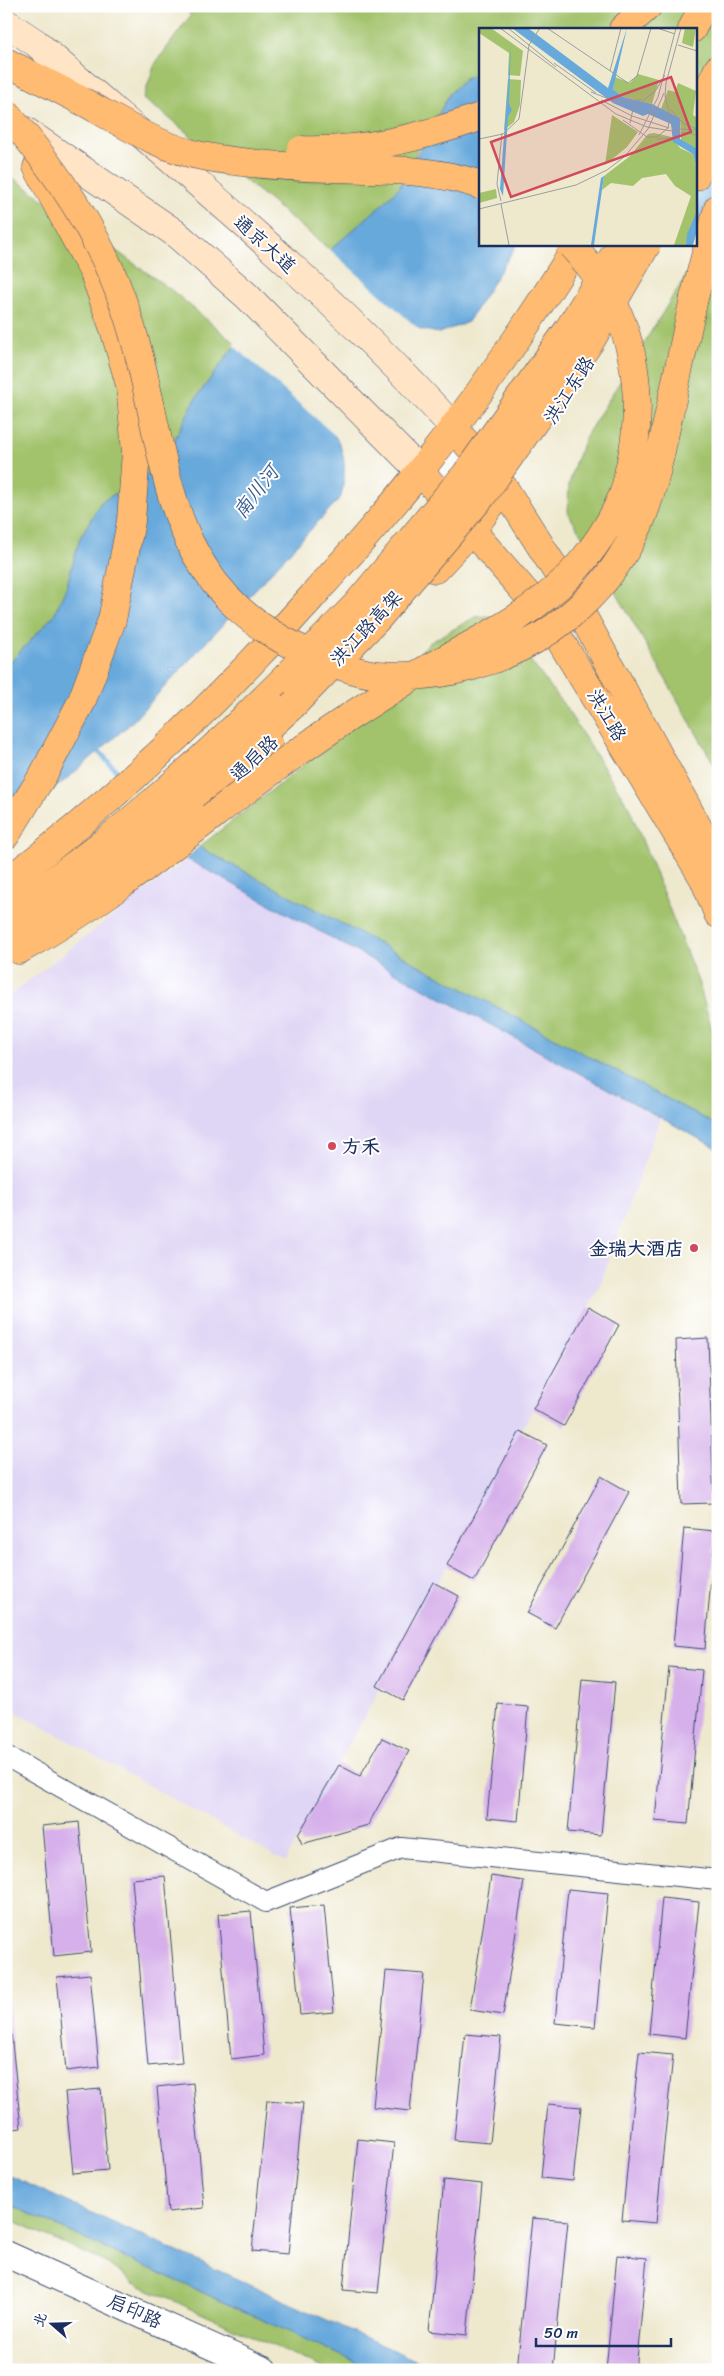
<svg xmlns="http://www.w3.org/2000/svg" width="724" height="2376" viewBox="0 0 724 2376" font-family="Sriracha,'LXGW WenKai TC',sans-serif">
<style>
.built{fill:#dfd5f5}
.green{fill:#a2c36c;stroke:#5e7965}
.water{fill:#68a9dc;stroke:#426c9d}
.pier{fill:#eee8cd}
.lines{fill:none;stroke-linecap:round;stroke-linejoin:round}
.stream{stroke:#68a9dc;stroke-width:5.5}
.building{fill:#d6b0ea}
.minor-casing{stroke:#3b4b6f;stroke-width:22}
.tertiary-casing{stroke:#3b4b6f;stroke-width:28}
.secondary-casing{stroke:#3b4b6f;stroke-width:29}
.primary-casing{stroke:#3b4b6f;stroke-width:29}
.trunk-casing{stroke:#3b4b6f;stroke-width:29}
.minor{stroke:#fff;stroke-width:20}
.tertiary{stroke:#fff;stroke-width:26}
.secondary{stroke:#ffe4c6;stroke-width:28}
.primary{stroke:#febb71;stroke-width:28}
.trunk{stroke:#febb71;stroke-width:28}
.trunk-bridge-casing{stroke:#3b4b6f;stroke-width:29;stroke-linecap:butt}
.trunk-bridge{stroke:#febb71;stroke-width:28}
.poi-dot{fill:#d1495b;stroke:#fff;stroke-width:2}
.labels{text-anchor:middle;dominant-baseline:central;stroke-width:4;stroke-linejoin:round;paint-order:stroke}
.street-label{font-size:19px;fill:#1b2f5e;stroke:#fff}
.poi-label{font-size:19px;font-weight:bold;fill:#1b2f5e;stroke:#fff;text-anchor:start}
.water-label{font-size:20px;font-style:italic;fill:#365a8a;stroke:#fff}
.inset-road{fill:none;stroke:#9a9ea1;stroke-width:1}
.view{fill:#d1495b;fill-opacity:0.15;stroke:#d1495b;stroke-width:2.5}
.inset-edge{fill:none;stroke:#1b2f5e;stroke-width:2.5}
</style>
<rect width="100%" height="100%" fill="#fff"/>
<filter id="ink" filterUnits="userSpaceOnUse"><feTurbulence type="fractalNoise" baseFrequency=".02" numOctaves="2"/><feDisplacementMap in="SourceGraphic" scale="10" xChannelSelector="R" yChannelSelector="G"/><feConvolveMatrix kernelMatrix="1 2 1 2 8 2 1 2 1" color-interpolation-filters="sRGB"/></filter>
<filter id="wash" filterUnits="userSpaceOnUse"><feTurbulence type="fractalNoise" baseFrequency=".0096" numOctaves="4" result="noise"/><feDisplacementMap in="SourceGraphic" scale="20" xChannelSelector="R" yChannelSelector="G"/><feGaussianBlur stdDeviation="1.12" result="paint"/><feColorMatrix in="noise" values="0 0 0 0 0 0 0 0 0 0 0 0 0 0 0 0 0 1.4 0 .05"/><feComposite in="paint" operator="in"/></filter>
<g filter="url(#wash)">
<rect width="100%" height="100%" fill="#eee8cd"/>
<path class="built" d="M187,859L660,1118L599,1288L285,1862L6,1706V998Z"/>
<path class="green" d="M180,6H718V146L695,138V29H480V74L465,79L419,146L400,186L385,202L330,250L163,113L143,99L155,64L191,15Z
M6,173L170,289L236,344L196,398L168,452L143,478L101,502L80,538L66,588L54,615L6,667Z
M703,248L718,251V771L605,573L568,513L569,485L575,463L586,436Z
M488,616L500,621L564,705L629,807L699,984L718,1051V1126L199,847L341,736L429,643L475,617Z
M6,2203L373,2370H327L132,2282L108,2264L6,2217Z"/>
<path class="water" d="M480,74V244H517L468,322L439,333L418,329L330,429C347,450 346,470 341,497L131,723L69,777L17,820L6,826V667L54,615L66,588L80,538L101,502L142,478L168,452L196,398L236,344L330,250L385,202L400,186L450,93L465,79Z
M695,138L718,146V251L691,244H695Z
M199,847L718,1126V1149L187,859Z
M6,2174L437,2370H373L6,2203Z"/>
<path class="pier" d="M328,248L422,332L419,331L333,429L339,439L233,345Z"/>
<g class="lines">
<path class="stream" d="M94,746L123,778"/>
</g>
<g id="blocks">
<path class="building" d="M588,1307L619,1325L564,1426L533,1409Z
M708,1338L714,1503L681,1504L676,1340Z
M520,1431L547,1445L474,1581L447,1566Z
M601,1476L629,1492L555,1628L527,1613Z
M684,1528L715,1531L705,1649L673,1646Z
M433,1582L459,1596L403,1700L377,1686Z
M669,1667L702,1670L688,1824L655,1821Z
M582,1679L615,1682L601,1835L568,1832Z
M498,1704L528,1707L518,1821L487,1818Z
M382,1738L409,1751L368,1825L302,1844L298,1835L339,1765L360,1776Z
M79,1822L91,1952L54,1956L42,1826Z
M165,1876L182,2063L148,2066L132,1879Z
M491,1876L524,1881L503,2015L470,2010Z
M568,1889L608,1893L595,2027L555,2023Z
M662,1898L699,1902L685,2038L649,2034Z
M324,1905L334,2012L300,2015L290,1908Z
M251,1911L264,2055L231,2059L218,1914Z
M386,1971L424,1974L410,2111L373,2107Z
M90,1974L99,2067L66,2071L57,1977Z
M6,1985L21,2128L6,2130Z
M465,2034L501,2037L490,2143L454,2140Z
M639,2052L673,2055L656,2223L622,2220Z
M193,2083L204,2208L168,2212L157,2087Z
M101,2089L108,2170L73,2173L65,2092Z
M267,2100L303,2103L288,2254L252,2251Z
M548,2104L581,2107L573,2181L541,2178Z
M358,2139L394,2143L378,2293L343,2290Z
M444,2180L482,2184L467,2335L429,2331Z
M532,2218L568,2221L553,2370H517Z
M617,2255L647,2258L636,2370H606Z"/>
</g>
</g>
<g filter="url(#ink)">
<use href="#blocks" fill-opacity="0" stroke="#3b4b6f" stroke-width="1"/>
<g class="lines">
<g class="minor-casing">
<path id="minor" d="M6,1756L266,1902L401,1848L718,1880"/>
</g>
<g class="tertiary-casing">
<path id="tertiary" d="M6,2254L264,2370"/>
</g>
<g class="secondary-casing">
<path id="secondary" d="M6,23L36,43C178,167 326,287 453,427
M24,130L175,233L247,296L420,471"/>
</g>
<g class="primary-casing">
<path id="primary" d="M692,29L703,6
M695,177L716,136
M453,427L504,488L569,591L718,864
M420,471L545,615L704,879L718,914
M435,569L471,531L503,489
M173,829L210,800L269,745
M6,882C118,799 217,703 310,599C347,557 385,516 420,471C477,399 530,322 578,244"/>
</g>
<g class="trunk-casing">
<path id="trunk" d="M623,29L648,6
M6,62L82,101
M695,117L718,69
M695,156L718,112
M694,298L718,208
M6,835L43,775L81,703L112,620L131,521L136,452L130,385L114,329L94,273L37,167
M6,913C108,847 200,763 285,678
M6,940L106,870L195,794L292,706
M19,950C88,912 149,865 211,817"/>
</g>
<use href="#minor" class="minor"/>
<use href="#tertiary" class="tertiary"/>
<use href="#secondary" class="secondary"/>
<use href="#primary" class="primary"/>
<use href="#trunk" class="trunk"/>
<g class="trunk-bridge-casing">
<path id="trunk-bridge" d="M82,101C121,122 159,148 202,156C244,164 288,167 331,168C381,170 432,168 480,185
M6,113C58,172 99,233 125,308C173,447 150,586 312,654C333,663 355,673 379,675C410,678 444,674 473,666C544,646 602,599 635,533C652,499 659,460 667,423C676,381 685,340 694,298
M301,150C364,152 422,137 480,117
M285,678L356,605L466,474L568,330L621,244
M292,706L378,618L482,496L590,342L647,244
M211,817C274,768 338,722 406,681C461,648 526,621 571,574C591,553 611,524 622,497C626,489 627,479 629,470C644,410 638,346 607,291C597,274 583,258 570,244"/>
</g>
<use href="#trunk-bridge" class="trunk-bridge"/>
</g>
</g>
<g class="poi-dot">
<circle cx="332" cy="1146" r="5"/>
<circle cx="694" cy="1248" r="5"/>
</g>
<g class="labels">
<g class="street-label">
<text transform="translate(265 244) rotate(42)">通京大道</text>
<text transform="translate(569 390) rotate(-57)">洪江东路</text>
<text transform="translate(366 628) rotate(-47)">洪江路高架</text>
<text transform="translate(607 715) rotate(59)">洪江路</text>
<text transform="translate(254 758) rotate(-43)">通启路</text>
<text transform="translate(135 2311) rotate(24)">启印路</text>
</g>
<g class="poi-label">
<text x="342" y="1146">方禾</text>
<text x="684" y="1248" text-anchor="end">金瑞大酒店</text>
</g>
<g class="water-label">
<text transform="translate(256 492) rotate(-52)">南川河</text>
</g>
</g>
<g transform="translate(479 28)">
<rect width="218" height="218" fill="#eee8cd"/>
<path d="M0,0H12L44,23L41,48L29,47L30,25L0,5ZM206,0H217L214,19L203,15ZM159,46L180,52L173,76L144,69L134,61L136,49L151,55ZM29,51L42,52L41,77L35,94L25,102ZM199,55L217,63L214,87L217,89V120L202,113L201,90L182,81L189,62L196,64ZM133,87L159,104L148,119L126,137ZM175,105L193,109L201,120L214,126L217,136V185L207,217H195L212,168L196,158L187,146L163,150L154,158L132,155L123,162L125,148L151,128L169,106ZM17,161L18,170L0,175V165Z" fill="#a2c36c"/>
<path d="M33,0H49L129,60L148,0L134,61L144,69L173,76L201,90V111L217,120V136L214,126L194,114L192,96L169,86L164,88L134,75ZM32,15L30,76L33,82L29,89L24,168L21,161ZM125,148L115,217H112L122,150ZM217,185V206L214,217H207L208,206Z" fill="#68a9dc"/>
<path class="inset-road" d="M21,0L137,86L168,99L218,107M29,0L77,39M68,0L149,55L158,48L172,0M178,0L196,6M199,17L218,23M75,35L117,65M131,43L142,0M112,64L135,73L162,72M122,72L153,88L190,100M191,81L204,95L218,101M144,92L168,109H178L189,100L191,89L186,68L187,55L202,0M151,95L154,81L177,62L186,47M199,101L218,102M160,107L179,69L197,0M0,111L24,106L40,91L50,17L61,0M178,111L200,109M22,173L18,156L23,105M22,176L30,217M0,181L97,157L128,142L145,129L169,101L185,65"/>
<path class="view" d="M192,49L212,104L32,169L12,114Z"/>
<rect width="218" height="218" class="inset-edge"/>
</g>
<rect width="724" height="2376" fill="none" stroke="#fff" stroke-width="25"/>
<g transform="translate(52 2324) rotate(290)" stroke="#ffffff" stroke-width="4" paint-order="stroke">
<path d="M0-4L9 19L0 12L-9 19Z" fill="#1b2f5e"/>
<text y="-8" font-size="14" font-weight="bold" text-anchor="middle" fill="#1b2f5e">北</text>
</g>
<path d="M536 2338v8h135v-8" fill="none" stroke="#1b2f5e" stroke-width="2.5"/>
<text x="544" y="2338" font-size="15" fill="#1b2f5e" stroke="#ffffff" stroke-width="4" paint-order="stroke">50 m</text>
</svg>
